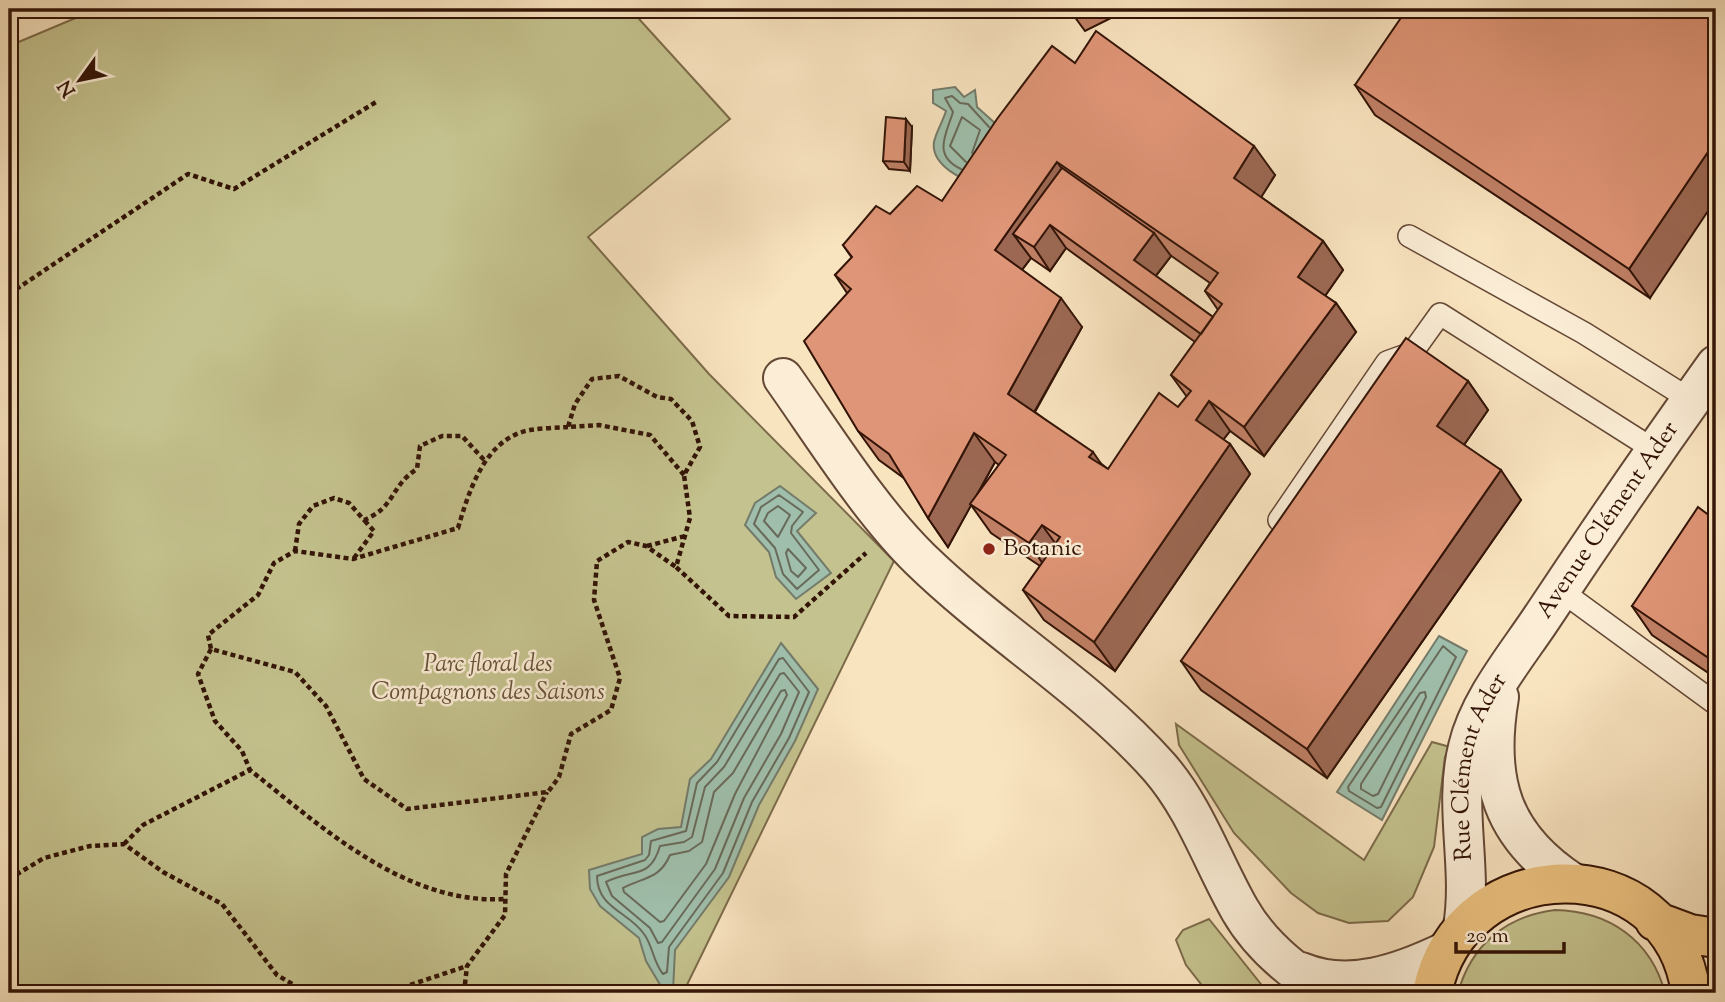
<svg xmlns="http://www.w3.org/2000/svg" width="1725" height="1002" viewBox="0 0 1725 1002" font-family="'Sorts Mill Goudy',serif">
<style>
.green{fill:#c4c28e;stroke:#7c6b4a;stroke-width:2}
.water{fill:#9fbfac;stroke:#747b6a;stroke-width:2}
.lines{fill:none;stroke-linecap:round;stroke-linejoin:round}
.shore{stroke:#696a5a;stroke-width:2}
.service-casing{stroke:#644835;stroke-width:24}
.minor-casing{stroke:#644835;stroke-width:42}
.primary-casing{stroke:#331407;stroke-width:42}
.path{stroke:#331407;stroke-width:4.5;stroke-dasharray:5 3.5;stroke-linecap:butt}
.service{stroke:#fbedd6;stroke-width:21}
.minor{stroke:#fbedd6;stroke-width:38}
.primary{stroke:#ecc280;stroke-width:38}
.wall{fill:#c08066;stroke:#331407;stroke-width:2;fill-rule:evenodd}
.shaded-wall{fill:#9c6853;stroke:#331407;stroke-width:2}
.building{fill:#df9577;stroke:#331407;stroke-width:2;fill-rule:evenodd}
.poi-dot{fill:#8f2418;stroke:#fbedd6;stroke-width:2.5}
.labels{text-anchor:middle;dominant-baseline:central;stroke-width:5;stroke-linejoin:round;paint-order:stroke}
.street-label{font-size:24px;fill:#331407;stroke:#fbedd6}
.poi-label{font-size:24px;fill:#331407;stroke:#fbedd6;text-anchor:start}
.park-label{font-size:24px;font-style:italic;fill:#665136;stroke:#fbedd6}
</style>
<rect width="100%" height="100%" fill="#f9e4c0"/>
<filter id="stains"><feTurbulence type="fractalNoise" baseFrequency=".00286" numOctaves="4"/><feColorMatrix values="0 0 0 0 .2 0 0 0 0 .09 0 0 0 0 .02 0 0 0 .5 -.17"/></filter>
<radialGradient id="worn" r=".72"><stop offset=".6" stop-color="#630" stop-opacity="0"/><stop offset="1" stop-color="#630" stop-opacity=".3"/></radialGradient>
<path class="green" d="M97,9H630L730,119L588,237L709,374L894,561L683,993H9V46Z
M1176,724L1364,860L1432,742L1450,747L1445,757L1434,847L1413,897L1388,921L1349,923L1318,913L1291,893L1234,833L1179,745Z
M1555,910C1609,911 1651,940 1665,993H1458C1471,945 1506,916 1555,910Z
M1209,919L1268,993H1208L1186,965L1176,940L1183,930Z"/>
<path class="water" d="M955,87L964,97L975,90L977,107L997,125L990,191C972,183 930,169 934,142C936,132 943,121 946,111L933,103V90Z
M780,486L816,513L797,531L831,573L796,599L776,577L769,552L745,525L755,503Z
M1439,636L1467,651L1382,820L1337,792Z
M781,643L818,689L795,741L759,805L729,877L675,950L673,991L662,988L646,961L639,938L600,906L590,889L589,870L642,854V837L658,829L681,827L690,779L711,759Z"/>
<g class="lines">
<path class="shore" d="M966,162L950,146L962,117L980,130L972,153
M961,169C932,155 946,135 953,112L945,98L952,96L960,103L968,104L989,127
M779,495L803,512L792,526L791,533L819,570L797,589L783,574L775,548L754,524L761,507Z
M778,506L790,515L778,537L764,521L768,513Z
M788,549L806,568L798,577L791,571L786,553Z
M1443,646L1456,657L1381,807L1377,808L1349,791L1348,787Z
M783,658L809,692L789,738L752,802L723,873L669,947L667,972L663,974C653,962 653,946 644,934C629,912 597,908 597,876L645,860L649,855L651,841L686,831L697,783L717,762L779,659Z
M784,673L799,692L781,734L744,798L715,869L662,942L658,943L650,928L612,896L606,882C633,868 650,880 660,846L684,842L692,837L705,787L724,767L780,674Z
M785,690L787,695L735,794L706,864L664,921L660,922L624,892L623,888C644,877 660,879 670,855L689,851L702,842L714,792L733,773L781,691Z
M1425,692L1426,697L1378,794L1373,796L1361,789V784L1420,693Z"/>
<g class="service-casing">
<path id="service" d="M1409,236L1584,333L1691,400
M1279,520L1387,362L1412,353L1440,314L1656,451
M1560,590L1716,704"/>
</g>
<g class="minor-casing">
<g id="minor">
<path d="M783,378C824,436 870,510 920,559C996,633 1089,688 1159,767C1195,808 1213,863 1240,910C1260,945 1293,972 1327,993"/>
<path d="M1499,697C1485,780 1501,836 1573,883"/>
<path id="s1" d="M1463,927C1473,867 1453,807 1468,747C1479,701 1515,658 1541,619C1598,533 1656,449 1716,365"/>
<path d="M1301,972C1349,992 1401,973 1445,952"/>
</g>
</g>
<g class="primary-casing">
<path id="primary" d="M1655,921L1690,934L1716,938
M1432,993C1461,848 1671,846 1691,993"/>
</g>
<path class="path" d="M9,294L188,174L234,189L376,102
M568,427C556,428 542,428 530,430C485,438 469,491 458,528L353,559L295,551L274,563L258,595L208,635L211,649L295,672L326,706L364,779L407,809L548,792L559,777L571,734L611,710L620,678L594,600L597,561L628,542L646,546L676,567
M684,475L650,435L599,425L568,427L575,404L592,379L619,376L657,397L671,399L692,421L700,447L684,475L690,518L676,567L729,616L794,617L866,553
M647,546L685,536
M295,551L299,524L313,506L334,498L349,503L364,520C396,507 390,486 417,469L420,446L442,436H462L485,461
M354,558L374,531L364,520
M211,649L198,674L215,721L242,751L250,770
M124,844L143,825L250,770C323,828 406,905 505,899
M9,879L44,858L90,846L124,844L163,872L222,904L277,975L308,993
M386,993L467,966
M464,993L467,966L505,915L506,874L547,792"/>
<use href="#service" class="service"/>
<use href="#minor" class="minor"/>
<use href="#primary" class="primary"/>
</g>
<path class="wall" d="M1069,9H1129L1085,31Z
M1716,9L1650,298L1375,115L1355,85Z
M1075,63L1275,175L1261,197L1323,241L1343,270L1325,296L1336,303L1356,332L1264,456L1230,431L1223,440L1230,444L1250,474L1115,671L1044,620L1023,590L1040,566L991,533L971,505L948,547L928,518L905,479L879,460L858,431L847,293L835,275L852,258L843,245L890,214L942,201ZM1066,248L1195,342L1171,375L1187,397L1178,407L1108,469L1035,412L1082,327L1022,270L1031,258L1050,271ZM1170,255L1210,283L1205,291L1218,310L1213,317L1156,276L1171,256ZM995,462L999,465L977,495Z
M912,127L910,171L889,169L883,161Z
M1468,381L1488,410L1464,445L1521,500L1327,778L1201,690L1181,661Z
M1716,507V678L1652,635L1632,606L1710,516Z"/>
<path class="shaded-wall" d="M906,119L912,127L910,171L904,162Z
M1716,140V199L1650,298L1629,269Z
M1254,146L1275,175L1255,207L1234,178Z
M1057,162L1078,191L1050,225L1066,248L1050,271L1034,247L1013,234L1031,258L1015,279L995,250Z
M1154,233L1171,256L1150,283L1134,260Z
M1323,241L1343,270L1318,306L1298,277Z
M1061,298L1082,327L1028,423L1008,394Z
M1336,303L1356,332L1264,456L1244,427Z
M1468,381L1488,410L1457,455L1437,426Z
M1209,401L1230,431L1216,449L1196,420Z
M974,433L995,462L948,547L928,518Z
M1230,444L1250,474L1115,671L1094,642Z
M1093,452L1113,481L1089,457Z
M1501,470L1521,500L1327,778L1307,749Z
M1042,525L1063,554L1049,573L1029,543Z"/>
<path class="building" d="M1407,9H1716V140L1629,269L1355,85Z
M1096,31L1254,146L1234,178L1323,241L1298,277L1336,303L1244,427L1209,401L1196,420L1230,444L1094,642L1023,590L1060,537L1042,525L1029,543L970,504L1006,455L974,433L928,518L889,454L858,431L804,341L851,289L835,275L852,257L843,245L876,206L890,214L917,186L942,201L997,119L1052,46L1075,63ZM1057,162L1218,273L1205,291L1222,304L1171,375L1191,391L1178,407L1159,393L1108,469L1089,457L1093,452L1008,394L1061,298L995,250Z
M886,117L906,119L904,162L883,161Z
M1062,168L1154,233L1134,260L1213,317L1201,334L1050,225L1034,247L1013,234Z
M1406,338L1468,381L1437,426L1501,470L1307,749L1181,661Z
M1698,507L1710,516L1716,507V663L1632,606Z"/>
<circle class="poi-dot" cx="989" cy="549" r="7"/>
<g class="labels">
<g class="street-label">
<text stroke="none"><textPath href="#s1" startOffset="448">Avenue Clément Ader</textPath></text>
<text stroke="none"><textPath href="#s1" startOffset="163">Rue Clément Ader</textPath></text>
</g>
<g class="poi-label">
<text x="1003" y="549">Botanic</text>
</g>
<g class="park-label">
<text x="488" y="665">Parc floral des<tspan x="488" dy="28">Compagnons des Saisons</tspan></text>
</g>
</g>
<rect width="1725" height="1002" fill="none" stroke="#f9e4c0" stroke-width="35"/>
<rect x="10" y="10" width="1704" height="981" fill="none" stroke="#331407" stroke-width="3.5"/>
<rect x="18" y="18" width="1690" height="967" fill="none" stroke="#331407" stroke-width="2"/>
<g transform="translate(80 80) rotate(237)" stroke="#fbedd6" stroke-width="5" paint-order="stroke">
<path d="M0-5L12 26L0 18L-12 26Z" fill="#331407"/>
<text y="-10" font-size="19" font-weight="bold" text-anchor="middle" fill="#331407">N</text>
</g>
<path d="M1456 942v10h108v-10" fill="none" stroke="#331407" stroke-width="3.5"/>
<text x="1466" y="942" font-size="21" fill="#331407" stroke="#fbedd6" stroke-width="5" paint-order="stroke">20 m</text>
<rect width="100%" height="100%" filter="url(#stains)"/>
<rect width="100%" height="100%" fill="url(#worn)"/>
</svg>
